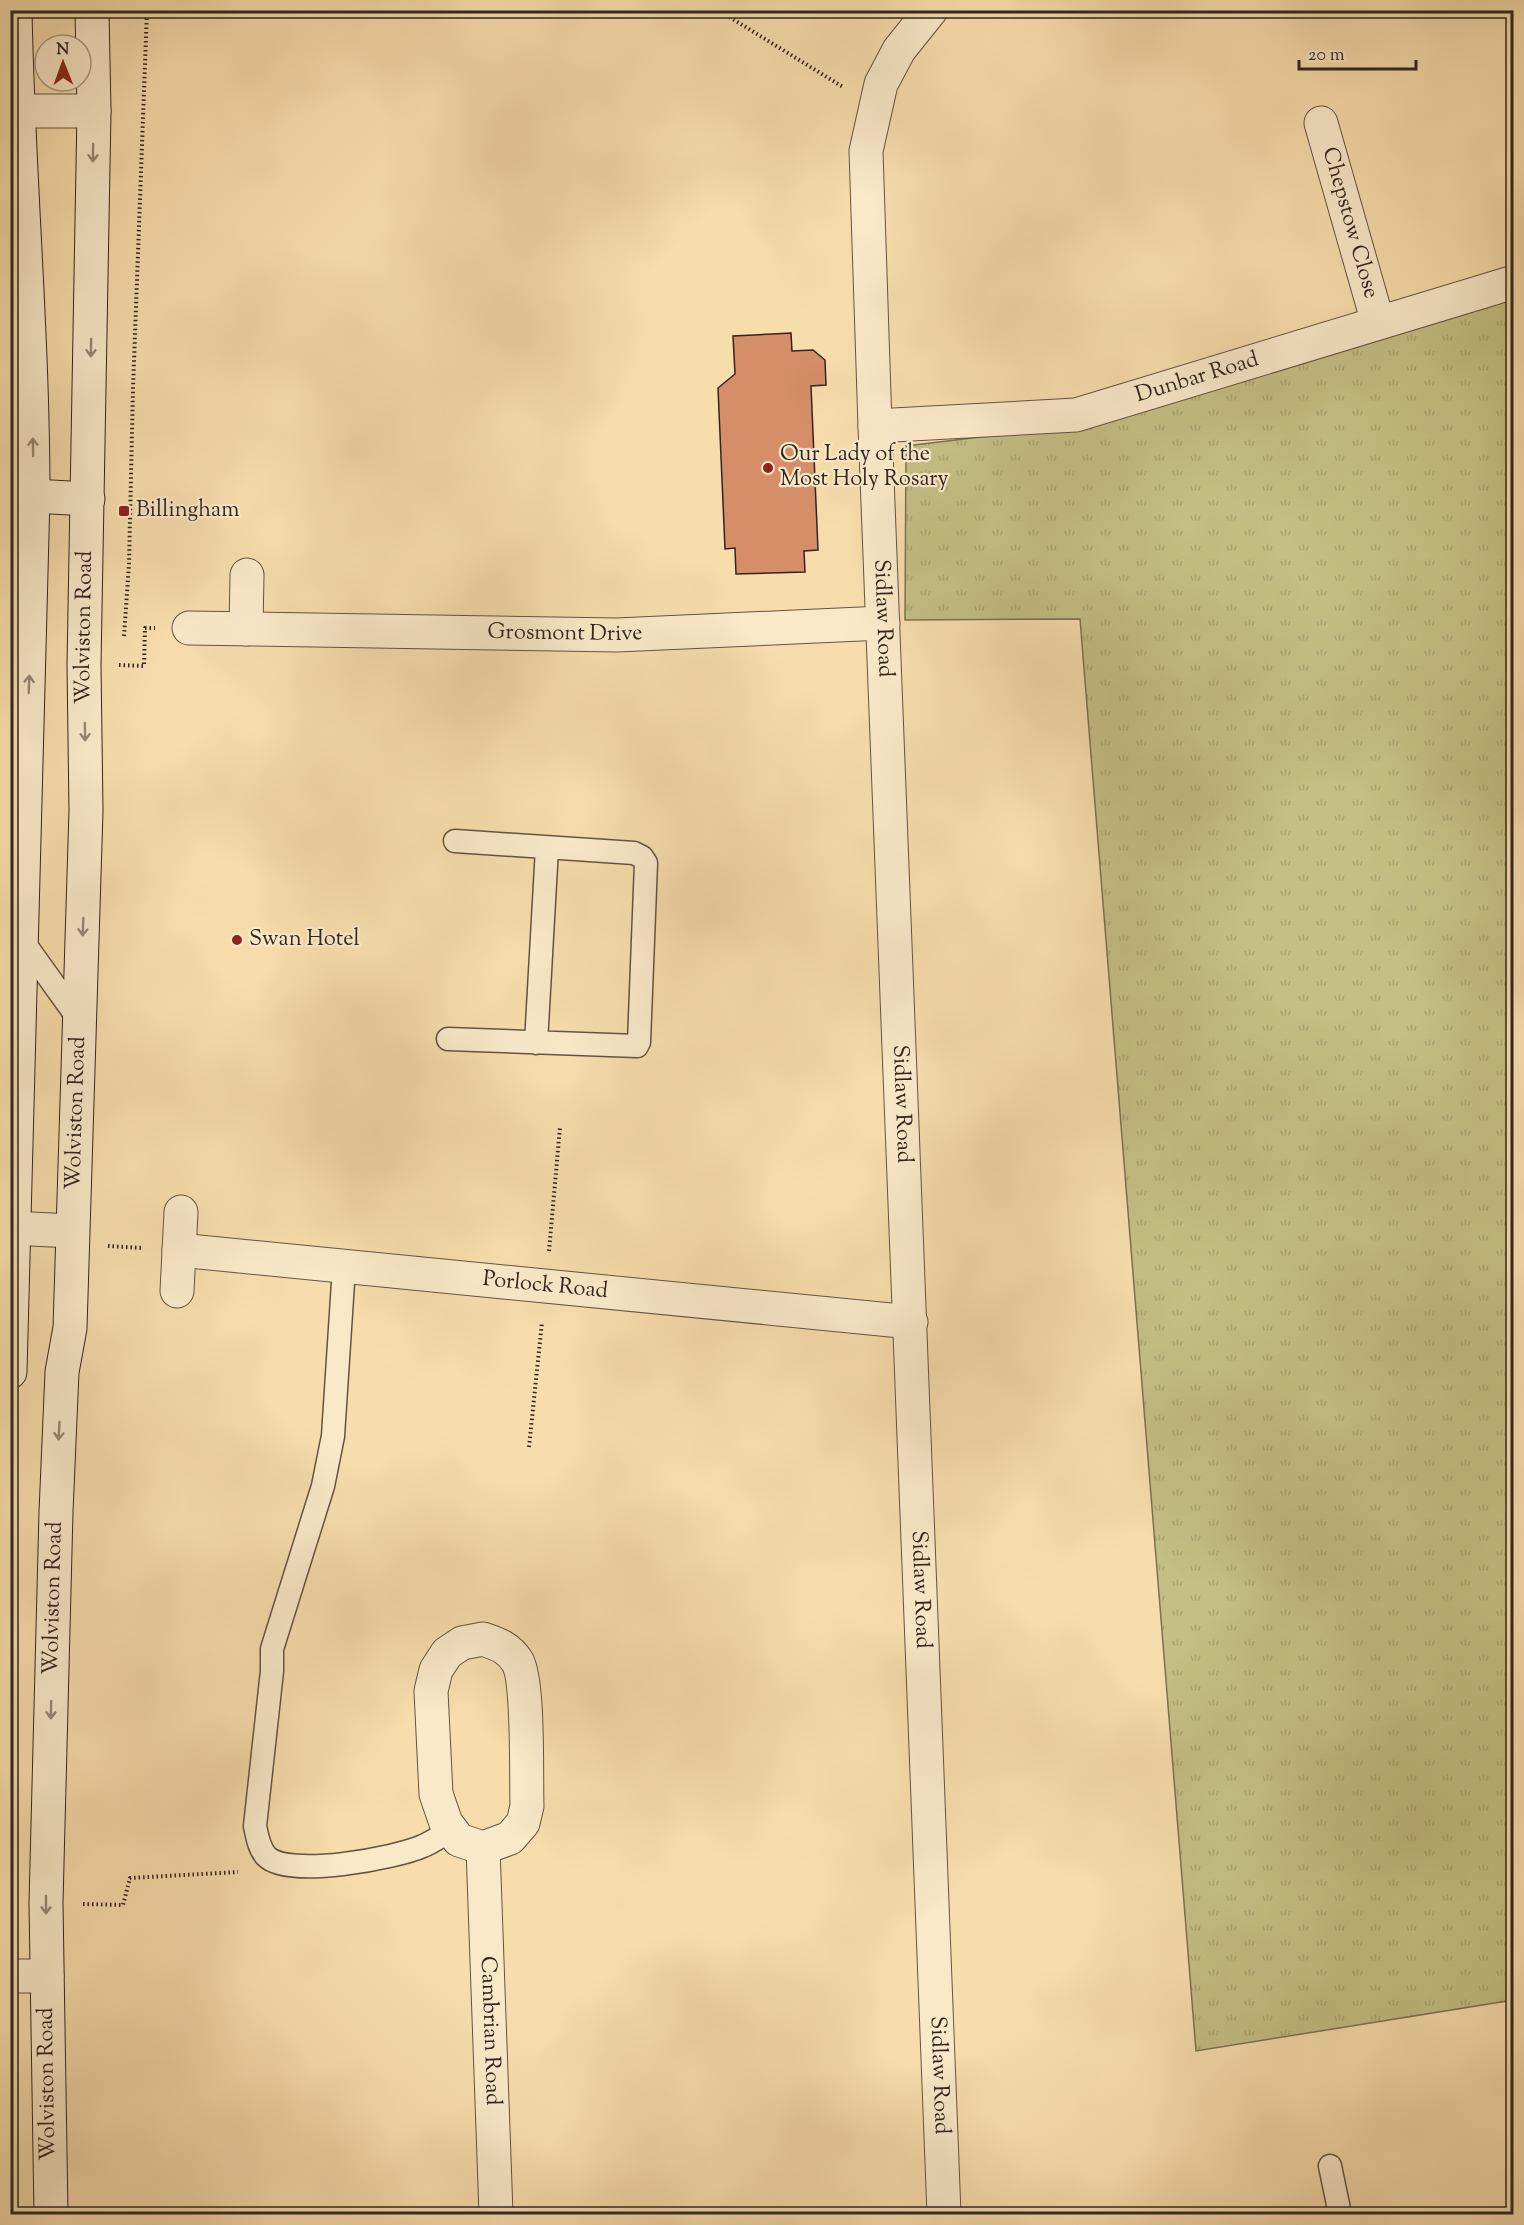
<svg xmlns="http://www.w3.org/2000/svg" width="1524" height="2225" viewBox="0 0 1524 2225" font-family="'Sorts Mill Goudy',serif">
<style>
.park{fill:url(#park-tufts);stroke:#7a7252;stroke-width:1.5}
.building{fill:#d58e67;stroke:#312520;stroke-width:1.5}
.lines{fill:none;stroke-linecap:round;stroke-linejoin:round}
.lane-casing{stroke:#625343;stroke-width:25}
.street-casing{stroke:#625343;stroke-width:35}
.secondary-casing{stroke:#312520;stroke-width:35}
.path{stroke:#312520;stroke-width:4;stroke-dasharray:1.5 3;stroke-linecap:butt}
.lane{stroke:#fae9c9;stroke-width:22}
.street{stroke:#fae9c9;stroke-width:33}
.secondary{stroke:#fae9c9;stroke-width:33}
.oneway{stroke:#968774}
.poi-dot{fill:#8f2418;stroke:#fae9c9;stroke-width:2}
.labels{text-anchor:middle;dominant-baseline:central;stroke-width:4.5;stroke-linejoin:round;paint-order:stroke}
.street-label{font-size:22px;fill:#312520;stroke:#fae9c9}
.poi-label{font-size:22px;fill:#312520;stroke:#fae9c9;text-anchor:start}
</style>
<defs>
<pattern id="park-tufts" width="24" height="20" patternUnits="userSpaceOnUse" patternTransform="scale(1.5)"><rect width="24" height="20" fill="#c4bf84"/><path d="M3 7l-1-3M5 7V3M7 7l1-3M15 17l-1-3M17 17v-4M19 17l1-3" fill="none" stroke="#a9a472"/></pattern>
</defs>
<rect width="100%" height="100%" fill="#f7ddac"/>
<filter id="stains"><feTurbulence type="fractalNoise" baseFrequency=".00333" numOctaves="4"/><feColorMatrix values="0 0 0 0 .2 0 0 0 0 .09 0 0 0 0 .02 0 0 0 .5 -.17"/></filter>
<radialGradient id="worn" r=".72"><stop offset=".6" stop-color="#630" stop-opacity="0"/><stop offset="1" stop-color="#630" stop-opacity=".3"/></radialGradient>
<path class="park" d="M1513,298V2000L1196,2051L1080,619L905,620L906,446L1080,425Z"/>
<path class="building" d="M791,333L792,351L813,350L825,360L826,385L811,386L818,550L804,551L805,572L736,574L735,548L725,549L718,388L735,374L733,336Z"/>
<g class="lines">
<g class="lane-casing">
<path id="lane" d="M22,940L80,1021
M448,1039L637,1046L639,1042L646,863L642,857L634,853L455,841
M536,1043L547,848
M344,1267L333,1436L323,1486L272,1649V1671L255,1826C257,1836 259,1848 266,1856C288,1879 396,1858 423,1846C433,1842 442,1835 451,1830
M1330,2166L1340,2214"/>
</g>
<g class="street-casing">
<g id="street">
<path id="s1" d="M931,10L899,50L881,84L866,151L875,426L944,2214"/>
<path d="M10,111H94"/>
<path id="s2" d="M1321,123L1378,323"/>
<path id="s3" d="M875,426L1076,415L1514,282"/>
<path d="M10,493L33,496"/>
<path id="s4" d="M189,628L617,635L883,623"/>
<path d="M246,629L247,575"/>
<path d="M10,1228L72,1231"/>
<path id="s5" d="M179,1250L911,1322"/>
<path d="M177,1291L181,1212"/>
<path d="M483,1639C497,1644 508,1647 517,1661C529,1679 526,1778 527,1806L523,1823L510,1838L483,1848L459,1840L446,1823L436,1794L431,1691L436,1670L447,1653L462,1643Z"/>
<path id="s6" d="M483,1848L496,2214"/>
<path d="M10,1976H47"/>
</g>
</g>
<g class="secondary-casing">
<g id="secondary">
<path d="M33,496L88,499"/>
<path d="M10,1372L33,496C33,334 18,172 15,10"/>
<path id="s7" d="M51,2214L46,1903L56,1512L62,1372L70,1328L86,811L84,665L94,111L92,10"/>
</g>
</g>
<path class="path" d="M718,10L843,87
M124,636L129,564L133,388L147,10
M119,665L144,666L145,628H155
M108,1246L142,1248
M549,1251L560,1127
M529,1447L542,1322
M83,1904L123,1905L130,1878L238,1872"/>
<use href="#lane" class="lane"/>
<use href="#street" class="street"/>
<use href="#secondary" class="secondary"/>
</g>
<defs><path id="oneway-shaft" d="M-6 0H5M1.5-3L5.5 0L1.5 3" fill="none" stroke-width="1.6" stroke-linecap="round" stroke-linejoin="round" transform="scale(1.5)"/></defs>
<g class="oneway">
<use href="#oneway-shaft" transform="translate(93 153) rotate(91)"/>
<use href="#oneway-shaft" transform="translate(91 348) rotate(91)"/>
<use href="#oneway-shaft" transform="translate(33 447) rotate(-91)"/>
<use href="#oneway-shaft" transform="translate(29 684) rotate(-88)"/>
<use href="#oneway-shaft" transform="translate(85 732) rotate(89)"/>
<use href="#oneway-shaft" transform="translate(83 927) rotate(92)"/>
<use href="#oneway-shaft" transform="translate(59 1431) rotate(93)"/>
<use href="#oneway-shaft" transform="translate(51 1710) rotate(91)"/>
<use href="#oneway-shaft" transform="translate(46 1905) rotate(90)"/>
</g>
<g class="poi-dot">
<circle cx="768" cy="468" r="6"/>
<rect x="118" y="505" width="12" height="12" rx="3"/>
<circle cx="237" cy="940" r="6"/>
</g>
<g class="labels">
<g class="street-label">
<text stroke="none"><textPath href="#s2" startOffset="104">Chepstow Close</textPath></text>
<text stroke="none"><textPath href="#s3" startOffset="328">Dunbar Road</textPath></text>
<text stroke="none"><textPath href="#s1" startOffset="626">Sidlaw Road</textPath></text>
<text stroke="none"><textPath href="#s7" startOffset="1588">Wolviston Road</textPath></text>
<text stroke="none"><textPath href="#s4" startOffset="376">Grosmont Drive</textPath></text>
<text stroke="none"><textPath href="#s1" startOffset="1112">Sidlaw Road</textPath></text>
<text stroke="none"><textPath href="#s7" startOffset="1102">Wolviston Road</textPath></text>
<text stroke="none"><textPath href="#s5" startOffset="368">Porlock Road</textPath></text>
<text stroke="none"><textPath href="#s1" startOffset="1598">Sidlaw Road</textPath></text>
<text stroke="none"><textPath href="#s7" startOffset="616">Wolviston Road</textPath></text>
<text stroke="none"><textPath href="#s6" startOffset="183">Cambrian Road</textPath></text>
<text stroke="none"><textPath href="#s1" startOffset="2084">Sidlaw Road</textPath></text>
<text transform="translate(48 2084) rotate(-91)">Wolviston Road</text>
</g>
<g class="poi-label">
<text x="780" y="455">Our Lady of the<tspan x="780" dy="25">Most Holy Rosary</tspan></text>
<text x="136" y="511">Billingham</text>
<text x="249" y="940">Swan Hotel</text>
</g>
</g>
<rect width="1524" height="2225" fill="none" stroke="#f7ddac" stroke-width="36"/>
<rect x="12" y="12" width="1500" height="2201" fill="none" stroke="#312520" stroke-width="3"/>
<rect x="18" y="18" width="1488" height="2189" fill="none" stroke="#312520" stroke-width="1.5"/>
<g transform="translate(63 63) rotate(359)"><circle r="28" fill="#fae9c9" stroke="#aa9b85" stroke-width="1.5"/>
<path d="M0-4.5L10 22L0 15L-10 22Z" fill="#8f2418"/>
<text y="-9" font-size="16" font-weight="bold" text-anchor="middle" fill="#312520">N</text>
</g>
<path d="M1299 60v9h117v-9" fill="none" stroke="#312520" stroke-width="3"/>
<text x="1308" y="60" font-size="18" fill="#312520" stroke="#fae9c9" stroke-width="4.5" paint-order="stroke">20 m</text>
<rect width="100%" height="100%" filter="url(#stains)"/>
<rect width="100%" height="100%" fill="url(#worn)"/>
</svg>
